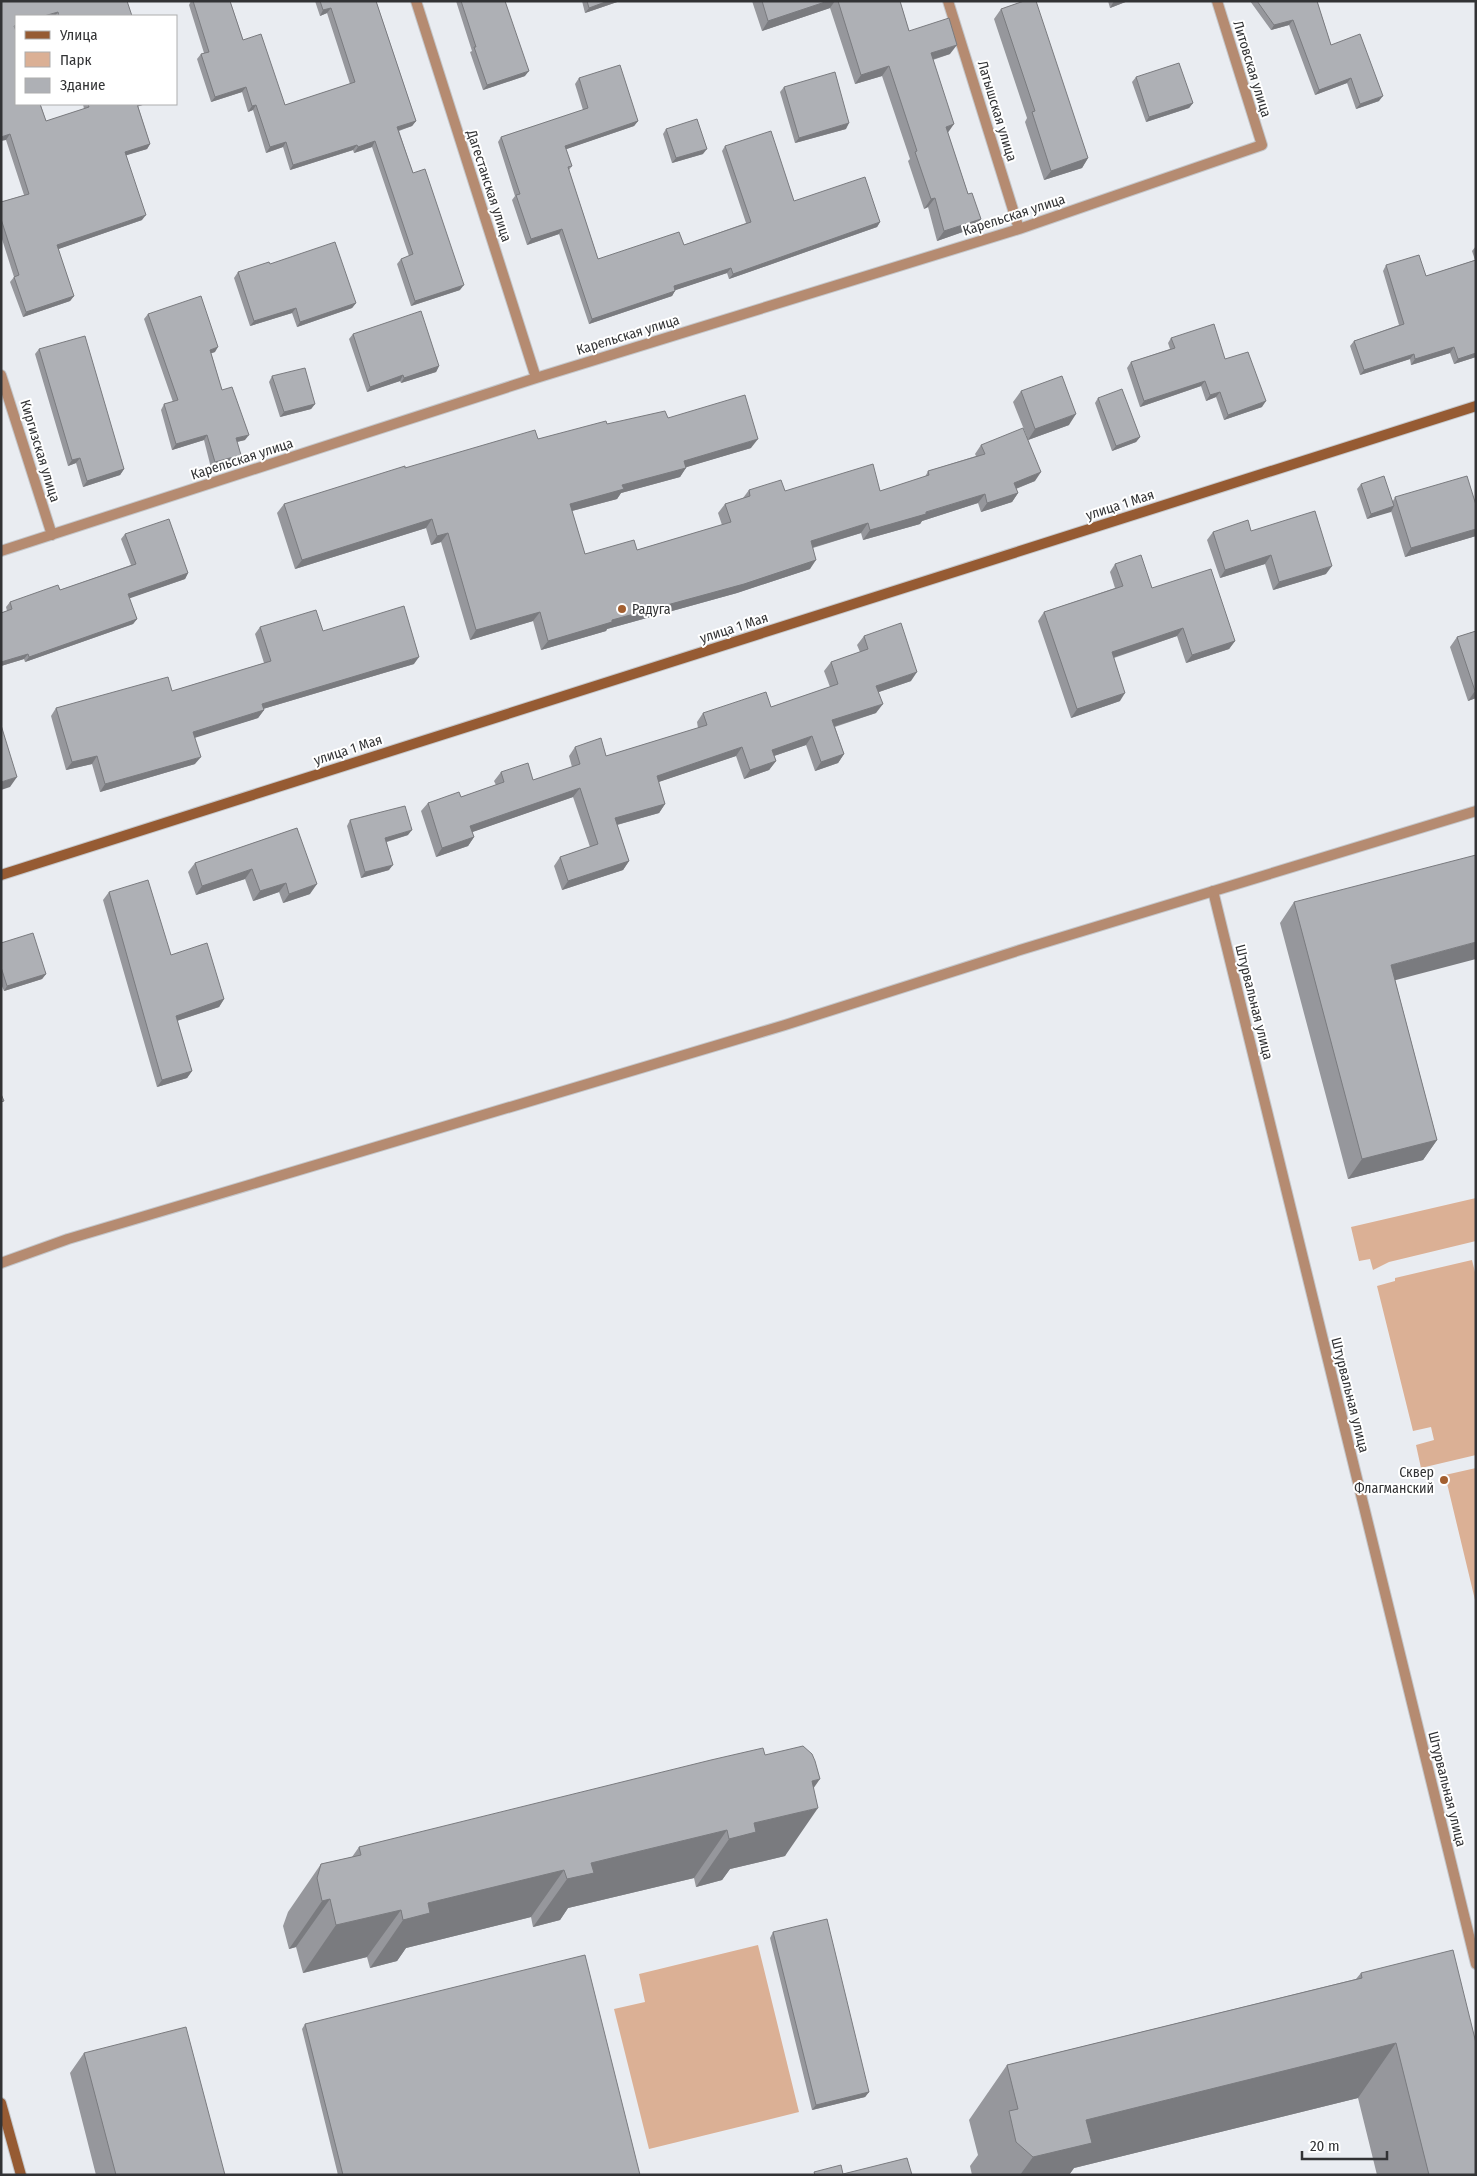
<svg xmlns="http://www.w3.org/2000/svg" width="1477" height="2176" viewBox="0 0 1477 2176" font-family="'Fira Sans Condensed',sans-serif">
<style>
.green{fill:#dbb095}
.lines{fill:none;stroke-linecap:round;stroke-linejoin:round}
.minor-casing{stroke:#c4c7cb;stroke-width:12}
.tertiary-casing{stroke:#c4c7cb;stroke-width:12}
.secondary-casing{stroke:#c4c7cb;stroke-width:12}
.minor{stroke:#b58b71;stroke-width:10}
.tertiary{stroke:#b58b71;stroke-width:10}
.secondary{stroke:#965b33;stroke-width:10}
.wall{fill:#96979c}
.shaded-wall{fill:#7a7b7f}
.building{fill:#aeb0b5;stroke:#7a7b7f}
.poi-dot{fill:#a35f30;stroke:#fff;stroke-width:2}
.labels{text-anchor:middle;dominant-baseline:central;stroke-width:4;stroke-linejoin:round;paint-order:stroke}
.street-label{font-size:14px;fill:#323335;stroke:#fff}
.poi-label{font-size:14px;fill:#323335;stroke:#fff;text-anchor:start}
</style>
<rect width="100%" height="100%" fill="#e9ecf1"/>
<path class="green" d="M1476,1198V1241L1389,1262L1373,1270L1370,1259L1359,1261L1351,1227Z
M1472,1260L1476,1276V1455L1421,1468L1416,1445L1434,1440L1431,1427L1413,1431L1377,1286L1395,1281V1278Z
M1476,1468V1604L1445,1475Z
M758,1945L799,2112L649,2149L614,2009L645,2002L639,1974Z"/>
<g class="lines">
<g class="minor-casing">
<path id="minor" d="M416,1L536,378
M948,1L1019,229
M1,375L52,535
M1,551L536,378L1019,229L1262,145L1217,1
M1213,891L1476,1964"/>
</g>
<g class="tertiary-casing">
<path id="tertiary" d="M1,1263L68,1239L785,1025L1020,950L1476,811"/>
</g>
<g class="secondary-casing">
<path id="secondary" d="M1,875L1476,406
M1,2103L21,2175"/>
</g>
<use href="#minor" class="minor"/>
<use href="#tertiary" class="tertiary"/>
<use href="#secondary" class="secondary"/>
</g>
<path class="wall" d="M1,1L132,16H16V29L46,121L84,109L83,104H146L138,106L150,144L147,149L126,155L142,220L58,249L74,296L70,301L23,317L10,282L14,277L1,236V202L24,195L6,140Z
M191,1H230L243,40L285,105L350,84L327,13L320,16L315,1H376L416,121L412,126L399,131L413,173L460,290L411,306L397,264L401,259L409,256L372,147L354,153L353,150L290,170L283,147L266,153L253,110L248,112L242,92L211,102L197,59L201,54L204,53L189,5Z
M456,1H505L525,76L483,90L470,52L472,51Z
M582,1H620L585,13Z
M752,1H900L909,31L950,54L933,60L948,133L968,194L981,219L974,228L937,241L928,207L924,209L908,161L910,159L882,76L855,84L830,8L762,31Z
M1108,1H1128L1110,8Z
M1250,1H1317L1331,45L1379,101L1356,109L1347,83L1315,95L1289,25L1271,30Z
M1001,9L1088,158L1082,168L1044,180L1025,122L1027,118L994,19Z
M1136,77L1193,103L1189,108L1146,122L1132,82Z
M579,78L638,121L634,126L566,149L572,166L569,170L598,259L684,245L746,223L722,151L725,146L794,201L880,222L877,227L729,279L727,273L675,290L672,296L589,324L559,234L527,245L512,200L515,196L498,142L501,137L583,110L575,84Z
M784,87L846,129L795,143L780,92Z
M666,129L703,154L672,163L663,134Z
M1476,246V357L1454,364L1450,353L1411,365L1410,359L1360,375L1350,346L1354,341L1399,325L1383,271L1386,265L1426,276L1475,260L1472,251Z
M270,264L356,303L352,308L297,327L292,313L250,326L234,278L238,272Z
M148,314L215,352L211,353L222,390L245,440L237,442V460L211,468L204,440L172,450L161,410L164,404L173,402L144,319Z
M353,334L439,366L436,372L401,383L400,381L367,392L349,339Z
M1171,338L1225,359L1262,407L1224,420L1216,397L1206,401L1201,386L1140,407L1127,368L1131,362L1170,349L1168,343Z
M39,349L124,469L120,475L83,487L76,463L68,466L35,354Z
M272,376L315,404L311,409L280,417L269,382Z
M1021,391L1069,425L1028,440L1035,481L1016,489L1018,493L1012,502L981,512L978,503L922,521L920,524L863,540L861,533L813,548L810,569L737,593L607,629L606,631L541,650L533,621L470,640L441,542L431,545L426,528L295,569L277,513L284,504L405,468L607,424L668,418L751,448L686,467L680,477L621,493L617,499L572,511L585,554L637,550L722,525L718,513L725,504L743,498L749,490L785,491H880L925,477L928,471L976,456L975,454L981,445L1027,437L1013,402Z
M1098,398L1140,437L1136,442L1112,451L1095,403Z
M1361,484L1393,501L1395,497L1476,505V536L1405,557L1391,511L1367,519L1357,489Z
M1251,531L1326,574L1273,590L1265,564L1220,578L1207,540L1213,532Z
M125,534L188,573L185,579L129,598L137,619L133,624L25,662L24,659L1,666V613L7,611L6,607L10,602L60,590L131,565L121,539Z
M1115,564L1235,641L1229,649L1186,663L1177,636L1114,658L1120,701L1071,718L1038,621L1044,612L1115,588L1110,572Z
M260,627L323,631L414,664L263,709L264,710L258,718L195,737V764L100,792L92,764L66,770L51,716L56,708L172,691L264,663L255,634Z
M1476,631V698L1468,701L1450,647L1457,637Z
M864,636L911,681L879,692L876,713L835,727L844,754L838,763L815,771L806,745L774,756L776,761L769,770L744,779L736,756L658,782L665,804L659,813L617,825L629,861L623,870L562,890L554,866L560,857L590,847L573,797L472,832L474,837L468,846L436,857L421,811L428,803L461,797L496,785L494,781L501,772L533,780L572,767L569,756L575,747L606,756L698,728L697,722L703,713L771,707L830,687L824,671L831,662L860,652L857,645Z
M350,820L408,835L387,842L389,870L361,878L347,826Z
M297,828L310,894L283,903L279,892L253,901L245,879L196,895L188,872L195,863Z
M109,892L171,955L224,999L219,1007L177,1021L192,1071L187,1078L157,1087L103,900Z
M1294,902L1395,980L1437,1140L1423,1160L1348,1179L1280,923Z
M1,943L46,974L42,979L4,991L1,984Z
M765,1755L814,1788L785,1856L730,1869L722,1880L696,1887L694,1878L568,1908L560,1920L533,1927L531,1917L406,1948L397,1961L370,1968L367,1957L303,1973L296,1947L289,1949L283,1926L288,1912L321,1864L352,1857L359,1847Z
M773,1932L869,2092L865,2097L812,2110L770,1938Z
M1361,1973L1476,2175H1377L1358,2098L1074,2168L1069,2175H972L970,2166L978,2155L969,2120L1007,2065L1356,1979Z
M305,2024L640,2175H338L302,2029Z
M84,2053L225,2175H96L70,2073Z"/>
<path class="shaded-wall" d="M608,1H620L585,13L589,8Z
M828,1H835L830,8L762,31L768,21Z
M1114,1H1128L1110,8Z
M331,8L327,13L320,16L323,10Z
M58,12L55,16H44Z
M1293,20L1289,25L1271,30L1274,25Z
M957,45L950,54L924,62L931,53Z
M889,66L882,76L855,84L861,75Z
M529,71L525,76L483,90L487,85Z
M1351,78L1347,83L1315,95L1319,90Z
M246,87L242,92L211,102L215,97Z
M1383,96L1379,101L1356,109L1360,104Z
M1193,103L1189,108L1146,122L1149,117Z
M136,104H146L133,108Z
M256,105L253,110L248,112L252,106Z
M416,121L412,126L394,132L397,127Z
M638,121L634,126L561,151L565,146Z
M849,123L846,129L795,143L799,138Z
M954,124L947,134L946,127Z
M10,134L6,140L1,141V137Z
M375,141L372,147L354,153L358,147Z
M286,142L283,147L266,153L270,147Z
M150,144L147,149L121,157L125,152Z
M357,145L353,150L290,170L293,165Z
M707,149L703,154L672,163L676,158Z
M1088,158L1082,168L1044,180L1051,171Z
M935,198L928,207L924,209L931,199Z
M146,215L142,220L53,251L57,245Z
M981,219L974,228L937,241L944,231Z
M880,222L877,227L729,279L733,274Z
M562,229L559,234L527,245L531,239Z
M731,268L727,273L670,292L674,286Z
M464,285L460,290L411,306L415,301Z
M675,291L672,296L589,324L592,319Z
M74,296L70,301L23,317L26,312Z
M356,303L352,308L297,327L300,322Z
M296,308L292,313L250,326L254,321Z
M218,347L215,352L206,355L210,350Z
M1454,347L1450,353L1411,365L1415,359Z
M1476,353V357L1454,364L1458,359Z
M1414,354L1410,359L1360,375L1364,370Z
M439,366L436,372L401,383L404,378Z
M403,375L400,381L367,392L370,387Z
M1205,381L1201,386L1140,407L1144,401Z
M1220,392L1216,397L1206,401L1210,395Z
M1266,401L1262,407L1224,420L1228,415Z
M315,404L311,409L280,417L284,412Z
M1076,414L1069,425L1028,440L1035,429Z
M207,435L204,440L172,450L176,444Z
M249,435L245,440L232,443L236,438Z
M1140,437L1136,442L1112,451L1116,446Z
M758,439L751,448L677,470L684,461Z
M241,455L237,460L211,468L215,462Z
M80,458L76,463L68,466L72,460Z
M686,468L680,477L621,493L617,499L564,513L570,504L622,485Z
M124,469L120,475L83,487L87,481Z
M1041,472L1035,481L1007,492L1014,483Z
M1018,493L1012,502L981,512L987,503Z
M985,494L978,503L922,521L920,524L863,540L870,530Z
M1394,506L1391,512L1367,519L1371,514Z
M432,519L426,528L295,569L302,560Z
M868,523L861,533L804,550L811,541Z
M1476,529V536L1405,557L1411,548Z
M448,533L441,542L431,545L437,536Z
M1271,555L1265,564L1220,578L1225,570Z
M816,560L810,569L737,593L607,629L606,631L541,650L548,641L612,620Z
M1332,566L1326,574L1273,590L1279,582Z
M188,573L185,579L125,600L128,594Z
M540,612L533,621L470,640L476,630Z
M137,619L133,624L25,662L29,657Z
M1183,628L1177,636L1106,660L1112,652Z
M1235,641L1229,649L1186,663L1192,655Z
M28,654L24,659L1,666V662Z
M419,657L414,664L256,711L262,704Z
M917,672L911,681L870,695L876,686Z
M1476,690V698L1468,701L1475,691Z
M1125,693L1120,701L1071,718L1077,709Z
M883,704L876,713L826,729L832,720Z
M264,710L258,718L188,740L193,732Z
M812,736L806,745L765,759L772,750Z
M742,747L736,756L650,785L657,776Z
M844,754L838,763L815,771L821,762Z
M97,756L92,764L66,770L72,762Z
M201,757L195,764L100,792L105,784Z
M776,761L769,770L744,779L750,770Z
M17,777L10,787L1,790V782Z
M580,788L573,797L464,835L470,826Z
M665,804L659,813L609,827L615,818Z
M412,830L408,835L382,843L385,838Z
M474,837L468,846L436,857L442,848Z
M629,861L623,870L562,890L568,881Z
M393,865L389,870L361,878L365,872Z
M252,869L245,879L196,895L202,886Z
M286,883L279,892L253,901L260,891Z
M317,884L310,894L283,903L289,894Z
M1476,942V959L1377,985L1391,965Z
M46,974L42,979L4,991L7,986Z
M224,999L219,1007L170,1023L176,1016Z
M192,1071L187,1078L157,1087L162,1080Z
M1437,1140L1423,1160L1348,1179L1362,1159Z
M820,1779L796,1813L818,1808L785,1856L730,1869L722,1880L696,1887L729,1839L754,1823L812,1781Z
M727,1830L694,1878L568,1908L560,1920L533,1927L567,1879L591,1863Z
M564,1870L531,1917L406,1948L397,1961L370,1968L403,1920L428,1903Z
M330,1899L296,1947L289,1949L322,1901Z
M401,1910L367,1957L303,1973L336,1925Z
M1396,2043L1358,2098L1074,2168L1069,2175H1020L1033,2157L1086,2120Z
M869,2092L865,2097L812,2110L816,2105Z"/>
<path class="building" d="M1,1H127L132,16H59L58,12L44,16H16V25L14,26L16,31V104H40L46,121L89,107L88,104H137L150,144L125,152L146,215L57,245L74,296L26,312L14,277L19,275L1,219V202L29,194L10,134L1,137Z
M193,1H230L243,40L261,34L285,105L355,82L331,8L323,10L320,1H376L416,121L397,127L413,173L425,169L464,285L415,301L401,259L413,254L375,141L358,147L357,145L293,165L286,142L270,147L256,105L252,106L246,87L215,97L201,54L209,52Z
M461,1H505L529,71L487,85L474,47H476Z
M587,1H608L589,8Z
M762,1H828L768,21Z
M838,1H900L909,31L949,18L957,45L931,53L954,124L946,127L968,194L972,193L981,219L944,231L935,198L931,199L915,152L917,151L889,66L861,75Z
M1024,1H1036L1088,158L1051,171L1032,112L1035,111L1001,9Z
M1257,1H1317L1331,45L1360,34L1383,96L1360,104L1351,78L1319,90L1293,20L1274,25Z
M1179,63L1193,103L1149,117L1136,77Z
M620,65L638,121L565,146L572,166L568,167L598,259L679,232L684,245L751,222L725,146L771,131L794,201L865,177L880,222L733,274L731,268L674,286L675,291L592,319L562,229L531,239L516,195L520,194L501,137L588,108L579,78Z
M835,72L849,123L799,138L784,87Z
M697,119L707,149L676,158L666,129Z
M335,242L356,303L300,322L296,308L254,321L238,272L269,262L270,264Z
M1419,255L1426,276L1476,260V353L1458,359L1454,347L1415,359L1414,354L1364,370L1354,341L1404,324L1386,265Z
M201,296L218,347L210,350L222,390L232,387L249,435L236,438L241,455L215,462L207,435L176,444L164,404L178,400L148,314Z
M421,311L439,366L404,378L403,375L370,387L353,334Z
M1214,324L1225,359L1248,352L1266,401L1228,415L1220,392L1210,395L1205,381L1144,401L1131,362L1175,348L1171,338Z
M85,336L124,469L87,481L80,458L72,460L39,349Z
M305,368L315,404L284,412L272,376Z
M1062,376L1076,414L1035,429L1021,391Z
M1122,389L1140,437L1116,446L1098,398Z
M745,395L758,439L684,461L686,468L622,485L624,489L570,504L585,554L634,540L637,550L731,522L725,504L750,496L749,490L781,480L785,491L873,464L880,491L929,475L928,471L985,454L981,445L1023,428L1041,472L1014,483L1018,493L987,503L985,494L926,512V514L870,530L868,523L811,541L816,560L744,584L612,620V622L548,641L540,612L476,630L448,533L437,536L432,519L302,560L284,504L405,466V468L535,430L538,439L606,421L607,424L665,411L668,418Z
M1384,476L1394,506L1371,514L1361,484Z
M1467,476L1476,505V529L1411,548L1395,497Z
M1315,511L1332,566L1279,582L1271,555L1225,570L1213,532L1248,520L1251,531Z
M169,519L188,573L128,594L137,619L29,657L28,654L1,662V613L12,609L10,602L58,585L60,590L136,564L125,534Z
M1141,555L1152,588L1211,569L1235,641L1192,655L1183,628L1112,652L1125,693L1077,709L1044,612L1123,586L1115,564Z
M404,606L419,657L262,704L264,710L193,732L201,757L105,784L97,756L72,762L56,708L168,677L172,691L271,661L260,627L316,610L323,631Z
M901,623L917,672L876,686L883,704L832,720L844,754L821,762L812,736L772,750L776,761L750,770L742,747L657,776L665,804L615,818L629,861L568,881L560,857L598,844L580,788L470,826L474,837L442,848L428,803L459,792L461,797L504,782L501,772L528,763L533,780L580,764L575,747L601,738L606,756L707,725L703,713L766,692L771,707L838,684L831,662L868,649L864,636Z
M1476,631V690L1475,691L1457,637Z
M1,725L17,777L1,782Z
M405,806L412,830L385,838L393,865L365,872L350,820Z
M297,828L317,884L289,894L286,883L260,891L252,869L202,886L195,863Z
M1476,855V942L1391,965L1437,1140L1362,1159L1294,902Z
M148,880L171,955L207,943L224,999L176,1016L192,1071L162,1080L109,892Z
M33,933L46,974L7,986L1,967V943Z
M1,1094L4,1101L1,1102Z
M803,1746L812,1754L815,1761L820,1779L812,1781L818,1808L754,1823L756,1832L729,1839L727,1830L591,1863L594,1873L567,1879L564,1870L428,1903L430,1913L403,1920L401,1910L336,1925L330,1899L322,1901L317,1878L321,1864L361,1855L359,1847L711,1760L763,1748L765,1755Z
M827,1919L869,2092L816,2105L773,1932Z
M1453,1950L1476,2043V2175H1429L1396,2043L1086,2120L1092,2143L1033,2157L1016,2142L1009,2111L1018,2109L1007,2065L1362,1978L1361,1973Z
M585,1955L640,2175H343L305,2024Z
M186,2027L225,2175H116L84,2053Z
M907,2158L912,2175H815L814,2172L841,2165L843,2174Z"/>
<g class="poi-dot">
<circle cx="622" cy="609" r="5"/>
<circle cx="1444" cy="1480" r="5"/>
</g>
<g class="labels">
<g class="street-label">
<text transform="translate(1252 69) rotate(73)">Литовская улица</text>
<text transform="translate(997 111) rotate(73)">Латышская улица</text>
<text transform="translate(489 186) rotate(72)">Дагестанская улица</text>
<text transform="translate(1014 215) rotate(-18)">Карельская улица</text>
<text transform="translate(628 335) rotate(-17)">Карельская улица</text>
<text transform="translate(40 451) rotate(73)">Киргизская улица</text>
<text transform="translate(242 459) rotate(-18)">Карельская улица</text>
<text transform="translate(1120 505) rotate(-18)">улица 1 Мая</text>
<text transform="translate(734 628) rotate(-18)">улица 1 Мая</text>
<text transform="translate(348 750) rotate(-18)">улица 1 Мая</text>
<text transform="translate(1254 1002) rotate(76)">Штурвальная улица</text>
<text transform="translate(1350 1395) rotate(76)">Штурвальная улица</text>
<text transform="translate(1447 1789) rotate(76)">Штурвальная улица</text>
</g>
<g class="poi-label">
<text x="632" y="609">Радуга</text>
<text x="1434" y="1472" text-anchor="end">Сквер<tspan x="1434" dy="16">Флагманский</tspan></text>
</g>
</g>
<rect width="1477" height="2176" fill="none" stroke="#323335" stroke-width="5"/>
<rect x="15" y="15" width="162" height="90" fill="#ffffff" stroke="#adadae"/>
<rect x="25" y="31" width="25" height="8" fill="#965b33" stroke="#adadae"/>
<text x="60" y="40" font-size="15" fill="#323335">Улица</text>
<rect x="25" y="52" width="25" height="15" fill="#dbb095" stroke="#adadae"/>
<text x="60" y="65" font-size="15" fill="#323335">Парк</text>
<rect x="25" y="78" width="25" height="15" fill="#aeb0b5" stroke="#adadae"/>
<text x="60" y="90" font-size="15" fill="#323335">Здание</text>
<path d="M1302 2151v8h85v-8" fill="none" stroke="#323335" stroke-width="2.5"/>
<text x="1310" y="2151" font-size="15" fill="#323335" stroke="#ffffff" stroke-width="4" paint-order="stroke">20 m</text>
</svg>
